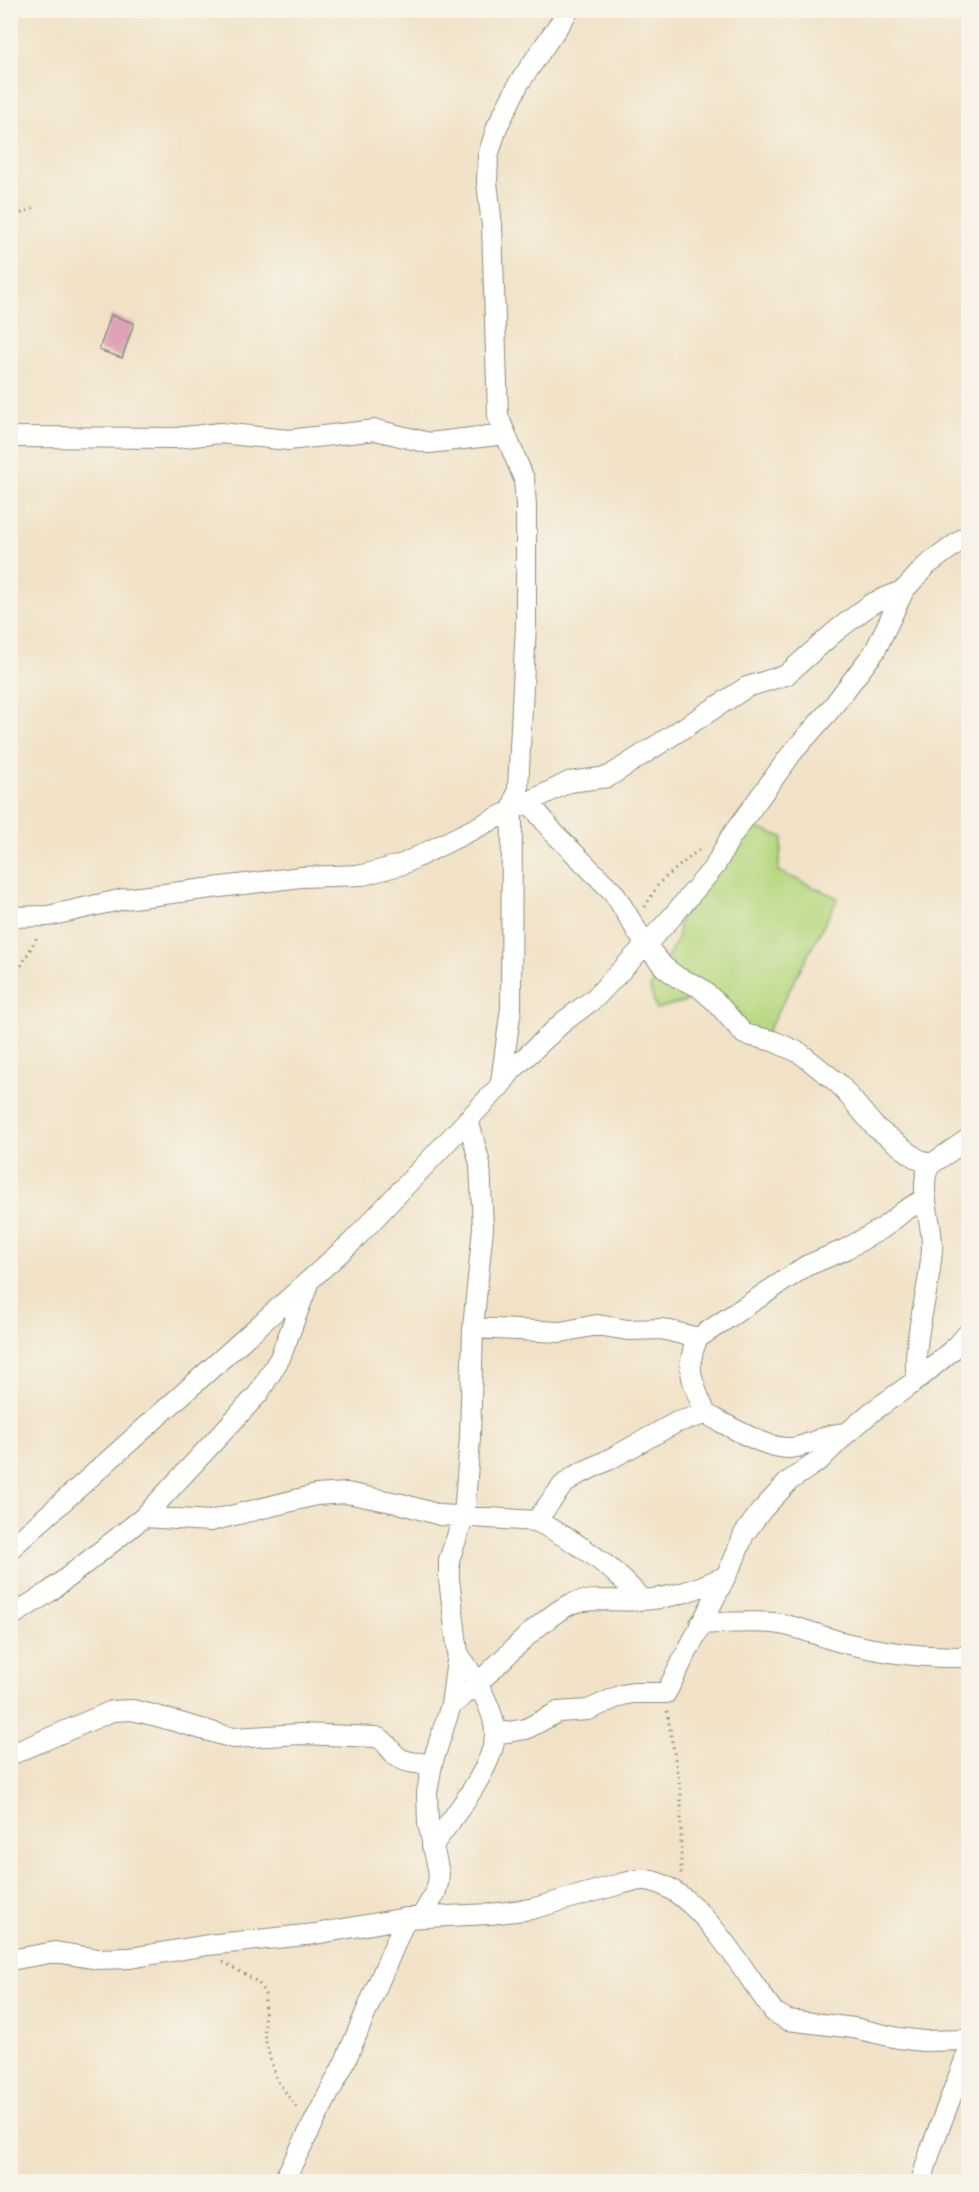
<svg xmlns="http://www.w3.org/2000/svg" width="979" height="2192" viewBox="0 0 979 2192" font-family="'Comic Neue',sans-serif">
<style>
.green{fill:#b6d880;stroke:#6a8a5a;stroke-width:1.5}
.building{fill:#dea2b7}
.lines{fill:none;stroke-linecap:round;stroke-linejoin:round}
.minor-casing{stroke:#88907e;stroke-width:22}
.path{stroke:#88907e;stroke-width:3;stroke-dasharray:1.5 4.5;stroke-linecap:butt}
.minor{stroke:#fff;stroke-width:20}
</style>
<rect width="100%" height="100%" fill="#f7f3e8"/>
<filter id="ink" filterUnits="userSpaceOnUse"><feTurbulence type="fractalNoise" baseFrequency=".0167" numOctaves="2"/><feDisplacementMap in="SourceGraphic" scale="12" xChannelSelector="R" yChannelSelector="G"/><feConvolveMatrix kernelMatrix="1 2 1 2 8 2 1 2 1" color-interpolation-filters="sRGB"/></filter>
<filter id="wash" filterUnits="userSpaceOnUse"><feTurbulence type="fractalNoise" baseFrequency=".008" numOctaves="4" result="noise"/><feDisplacementMap in="SourceGraphic" scale="24" xChannelSelector="R" yChannelSelector="G"/><feGaussianBlur stdDeviation="1.35" result="paint"/><feColorMatrix in="noise" values="0 0 0 0 0 0 0 0 0 0 0 0 0 0 0 0 0 1.4 0 .05"/><feComposite in="paint" operator="in"/></filter>
<g filter="url(#wash)">
<rect width="100%" height="100%" fill="#f1e2c7"/>
<path class="green" d="M742,823L783,837L778,871L838,898L765,1036L747,1029L697,982L691,1000L656,1009L650,988L677,940L680,919Z"/>
<g id="blocks">
<path class="building" d="M111,315L134,323L122,358L99,350Z"/>
</g>
</g>
<g filter="url(#ink)">
<use href="#blocks" fill-opacity="0" stroke="#88907e" stroke-width="1.5"/>
<g class="lines">
<g class="minor-casing">
<path id="minor" d="M10,437L176,438L220,433L288,440L376,430L429,443L506,434
M529,802L554,833L614,893L645,944L664,967L677,977L699,987L716,1002L744,1034L773,1041L800,1053L839,1084L875,1127L916,1158L930,1165
M10,917L48,916L124,899L301,877L363,875L403,864L569,782L608,777L747,687L786,675L836,631L871,604L904,590
M501,1082L511,1008L512,811L518,789L526,624V505L524,479L498,416L492,226L487,182L488,156L497,127L519,83L569,10
M473,1328L561,1332L597,1325L628,1330L662,1329L698,1338C683,1368 694,1386 706,1414C728,1425 773,1454 797,1447C814,1443 829,1433 847,1433
M698,1338L806,1266L844,1250L883,1228L904,1211L926,1198
M917,1380C911,1340 931,1289 932,1247C933,1223 917,1186 930,1165L968,1139
M144,1517L210,1521L316,1495L347,1493L402,1504L440,1515L536,1521L563,1485L575,1476L612,1458L677,1422L706,1414
M536,1521C576,1541 613,1566 642,1600
M10,1549L352,1242L500,1086L512,1070L563,1022L595,998L671,918L715,866L730,838L792,753L830,710L875,651L904,590L926,566L968,535
M10,1617L49,1592L144,1517L258,1394L280,1358L307,1287
M700,1624C724,1623 750,1621 774,1623C798,1626 821,1637 845,1643C886,1653 926,1658 968,1657
M451,1705C484,1682 509,1650 540,1625C550,1617 559,1609 571,1604C592,1597 618,1602 640,1600C670,1599 697,1589 724,1577
M495,1734L526,1729L558,1712L588,1710L622,1695L633,1693H666L733,1562L744,1534L761,1511L789,1481L820,1460L847,1433L873,1411L917,1380L957,1346L968,1333
M10,1755L112,1711L132,1710L153,1715L233,1738L301,1734L376,1737C387,1740 389,1751 398,1757C407,1764 421,1763 432,1764
M432,1846C452,1819 495,1766 495,1733C495,1708 472,1673 458,1653
M421,1917L435,1894L438,1883L439,1873L428,1823L427,1793L432,1764L451,1705L458,1653L449,1579V1560L464,1516L470,1438L473,1328L483,1228L480,1164L468,1119
M10,1960L55,1952L98,1959L130,1958L208,1945L315,1934L406,1918L490,1914L531,1909L624,1883C633,1881 642,1878 652,1881C701,1894 744,1973 774,2012L788,2020L854,2028L898,2038L923,2041L968,2040
M283,2182L344,2064L406,1918
M921,2182L931,2149L968,2052"/>
</g>
<path class="path" d="M10,218L36,207
M645,907L659,883L702,847
M10,987L38,935
M667,1711L681,1793V1874
M223,1962L258,1982L265,1994L264,2034L271,2062L277,2080L298,2110"/>
<use href="#minor" class="minor"/>
</g>
</g>
<rect width="979" height="2192" fill="none" stroke="#f7f3e8" stroke-width="36"/>
</svg>
